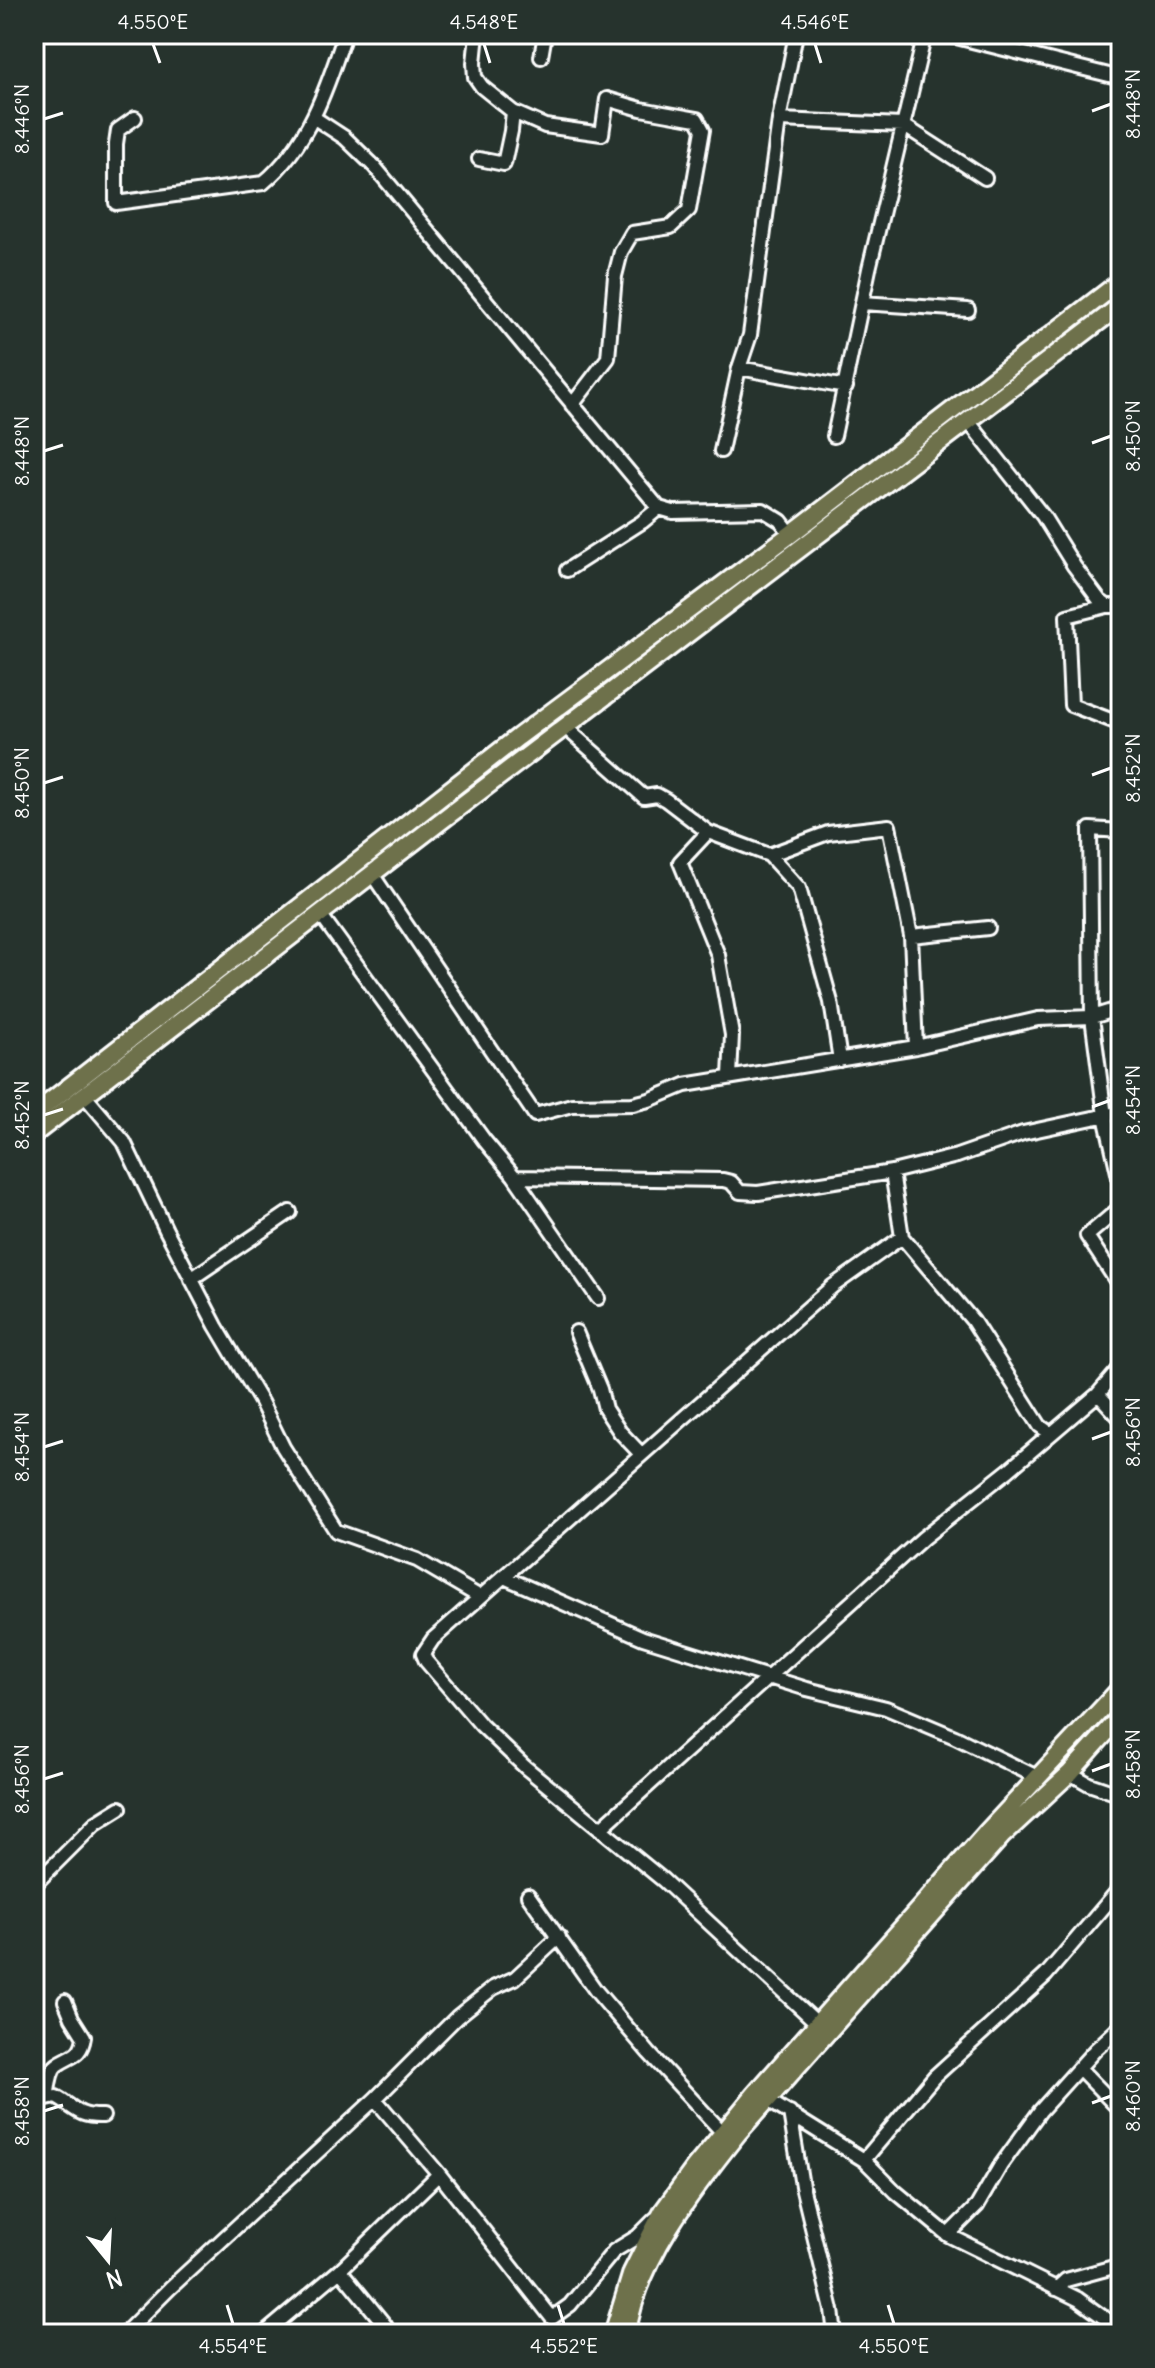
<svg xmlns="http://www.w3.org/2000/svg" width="1155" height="2368" viewBox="0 0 1155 2368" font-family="Delius,sans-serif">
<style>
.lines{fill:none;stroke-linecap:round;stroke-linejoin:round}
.minor-casing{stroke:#fff;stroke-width:18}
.major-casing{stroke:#fff;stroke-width:22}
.minor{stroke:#26332d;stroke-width:12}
.major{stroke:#6e714b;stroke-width:16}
.ticks{fill:none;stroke:#fff;stroke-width:3}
.neatline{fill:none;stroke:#fff;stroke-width:3}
.ticks-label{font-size:20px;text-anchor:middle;fill:#fff}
</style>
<rect width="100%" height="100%" fill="#26332d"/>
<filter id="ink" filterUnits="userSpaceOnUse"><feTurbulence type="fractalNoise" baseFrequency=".0125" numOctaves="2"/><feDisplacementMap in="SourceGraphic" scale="16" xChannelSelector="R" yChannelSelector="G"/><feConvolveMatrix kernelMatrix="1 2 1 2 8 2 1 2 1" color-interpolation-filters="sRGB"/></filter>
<g filter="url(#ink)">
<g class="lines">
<g class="minor-casing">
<path id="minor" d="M477,34L474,63L475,77L482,87L513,112L545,126L602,134L607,99L641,109L697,119L703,130L689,210L671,227L632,233L621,252L615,276L608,358L572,405
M944,34L1121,78
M541,57L545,34
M313,117L345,138L374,166L659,508
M135,118L118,130L116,144V203L263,183C308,146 327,88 345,34
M779,120L903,125L985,178
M479,159L504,164L511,131L513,112
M862,303L968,310
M739,368L846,387
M968,421L1043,516L1074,566L1100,601L1107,606H1121
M834,436L869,269L925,34
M721,451L739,368L750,335L779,120L796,34
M567,570L642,522L659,508L673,512L763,510L781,521L791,534
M1107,606L1067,616L1071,705L1121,724
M565,727L644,797L657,795L666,800L708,832
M1121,831L1090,829L1092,1017L1105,1116L1121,1186
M372,874L535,1115L572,1105L633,1104L649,1100L685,1085L916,1047L1038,1019L1092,1017L1121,1008
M320,914L484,1140L514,1176L598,1298
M911,936L988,928
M840,1060L831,1002L799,888L769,855L828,833L889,826L911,936L916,1047
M730,1076L732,1035L718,955L680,862L708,832L769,855
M85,1096L124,1142L166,1230L216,1326L261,1402L283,1447L336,1531L417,1560L480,1597
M892,1172L902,1237L973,1321L1040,1426L1051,1434
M515,1177L723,1180L731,1182L740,1192L758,1193L892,1172L957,1156L1023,1133L1121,1112
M1121,1207L1087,1236L1121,1288
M191,1279L290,1212
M576,1332L600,1389L605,1409L620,1432L641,1454
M1098,1394L1121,1419
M504,1577L643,1638L807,1689L886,1708L955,1737L1037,1777
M1070,1773L1089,1784L1121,1795
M600,1829L923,1538L1009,1470L1098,1394L1121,1367
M34,1885L96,1823L120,1808
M528,1895L596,1991L649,2053L724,2134
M818,2024L663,1880L525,1767L481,1725L426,1661L423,1654L433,1639L833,1286L902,1237
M1079,2068L1121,2111
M47,2098C49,2089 49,2071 57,2065C70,2055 81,2058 84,2037L72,2018L65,2001
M766,2099L864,2160L896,2192L948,2235L1078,2299L1121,2330
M34,2102L56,2097C76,2108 77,2117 103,2116
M790,2113L802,2186L832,2310L835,2334
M864,2160L934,2077L1046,1975L1121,1887
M439,2174L552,2318L570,2305L614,2251L637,2237L655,2219
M948,2235L977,2206L1001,2165L1040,2111L1095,2050L1121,2026
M340,2270L385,2325L389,2334
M1056,2289L1066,2280L1121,2265
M124,2334L170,2288L375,2099L457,2017L493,1988L515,1978L559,1937
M264,2334L340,2270L439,2174L375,2099"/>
</g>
<g class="major-casing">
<path id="major" d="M34,1114L518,737L791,534L1121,281
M34,1134L441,821L1121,305
M613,2334L632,2272L650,2236L663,2211L695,2167L755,2094L986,1833L1121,1688
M627,2334C636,2262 694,2188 738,2133L1002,1836L1070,1773L1121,1716"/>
</g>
<use href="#minor" class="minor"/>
<use href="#major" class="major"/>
</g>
</g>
<path class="ticks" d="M153,44L160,63M484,44L490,63M815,44L821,63M1092,111L1111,104M44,119L63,113M1092,443L1111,436M44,451L63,445M1092,775L1111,768M44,783L63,777M1092,1107L1111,1100M44,1115L63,1109M1092,1439L1111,1432M44,1447L63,1441M1092,1771L1111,1764M44,1779L63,1773M1092,2103L1111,2096M44,2111L63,2105M227,2305L233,2324M558,2305L564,2324M888,2305L894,2324"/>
<rect width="1155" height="2368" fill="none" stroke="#26332d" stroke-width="88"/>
<g transform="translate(108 2260) rotate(162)" stroke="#26332d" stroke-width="6" paint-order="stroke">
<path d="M0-6L14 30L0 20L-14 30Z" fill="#ffffff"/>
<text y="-12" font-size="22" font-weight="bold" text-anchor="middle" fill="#ffffff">N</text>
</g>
<rect x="44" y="44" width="1067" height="2280" class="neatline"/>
<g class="ticks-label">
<text x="153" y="29">4.550°E</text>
<text x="484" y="29">4.548°E</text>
<text x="815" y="29">4.546°E</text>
<text transform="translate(1133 104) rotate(-90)" y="7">8.448°N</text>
<text transform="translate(22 119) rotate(-90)" y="7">8.446°N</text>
<text transform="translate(1133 436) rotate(-90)" y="7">8.450°N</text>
<text transform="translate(22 451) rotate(-90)" y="7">8.448°N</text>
<text transform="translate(1133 768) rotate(-90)" y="7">8.452°N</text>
<text transform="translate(22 783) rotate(-90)" y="7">8.450°N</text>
<text transform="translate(1133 1100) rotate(-90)" y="7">8.454°N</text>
<text transform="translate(22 1115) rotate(-90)" y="7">8.452°N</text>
<text transform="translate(1133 1432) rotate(-90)" y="7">8.456°N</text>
<text transform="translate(22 1447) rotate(-90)" y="7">8.454°N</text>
<text transform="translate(1133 1764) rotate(-90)" y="7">8.458°N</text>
<text transform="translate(22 1779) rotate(-90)" y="7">8.456°N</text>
<text transform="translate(1133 2096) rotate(-90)" y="7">8.460°N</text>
<text transform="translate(22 2111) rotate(-90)" y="7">8.458°N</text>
<text x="233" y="2353">4.554°E</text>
<text x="564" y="2353">4.552°E</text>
<text x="894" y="2353">4.550°E</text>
</g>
</svg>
